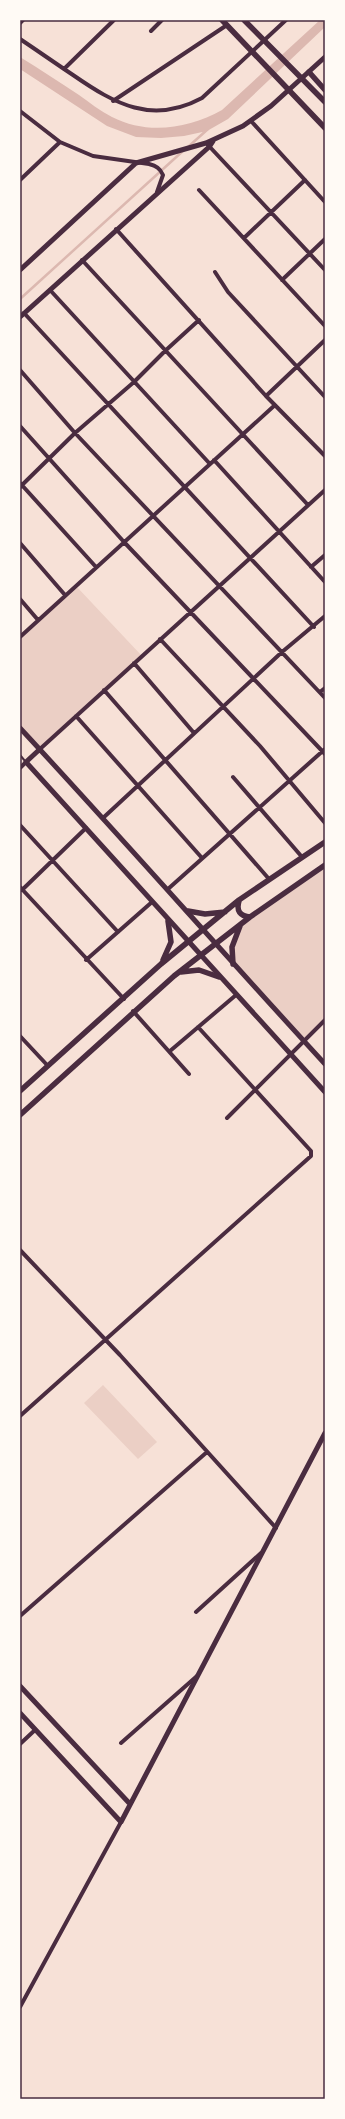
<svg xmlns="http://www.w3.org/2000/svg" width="345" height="2119" viewBox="0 0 345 2119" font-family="'Fira Sans',sans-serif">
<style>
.green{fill:#ebcfc5}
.water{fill:#dcb8b0}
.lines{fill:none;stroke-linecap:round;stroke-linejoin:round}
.stream{stroke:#dcb8b0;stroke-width:2.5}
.service{stroke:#4a2c40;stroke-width:2}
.minor{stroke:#4a2c40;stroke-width:4}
.tertiary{stroke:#4a2c40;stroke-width:5}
.secondary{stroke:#4a2c40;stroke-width:5.5}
.neatline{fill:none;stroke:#4a2c40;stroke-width:1.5}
</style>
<rect width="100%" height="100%" fill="#f7e1d7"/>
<path class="green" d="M76,586L142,656L40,749L20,728V637Z
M325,865V1020L304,1041L233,964L232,956L241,924Z
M103,1385L157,1442L138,1459L84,1403Z"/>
<path class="water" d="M320,20H325V27L228,119L207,131L184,136L161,138L136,137L107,126L20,69V57C40,69 59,82 79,95C89,102 100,111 112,117C147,135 188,129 222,110Z"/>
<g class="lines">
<path class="stream" d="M188,147L208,129
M20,299L184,150"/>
<path class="service" d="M20,755L25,761"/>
<path class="minor" d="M20,23L23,20
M151,31L162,20
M20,39C38,51 55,63 73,75C115,104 152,125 202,98L286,20
M64,69L114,20
M113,101L227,25
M20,111L60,142L93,156L149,164C156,166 160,168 163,175L157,192
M251,121L325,202
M208,145L325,270
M20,180L60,142
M199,190L325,326
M116,229L266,396L325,456
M244,238L305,180
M82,260L308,505
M215,272L228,292L325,397
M282,280L325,239
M50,290L210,464
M24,313L314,627
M20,370L75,433L325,698
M266,396L325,340
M20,426L124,542L325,754
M214,460L325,582
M20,483L96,567
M20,487L75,433L134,382L165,351L199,320
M20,543L65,595
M311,567L325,555
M20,599L38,620
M20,637L275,405
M160,639L260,746L325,823
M134,663L194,733
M104,690L269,879
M320,692L325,688
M76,716L202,858
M40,749L325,490
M20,768L26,762
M233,777L302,857
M103,818L282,652L325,616
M20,825L118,932
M20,887L124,999
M168,889L325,749
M22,890L86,828
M86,960L152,902
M133,1011L189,1074
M20,1036L48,1066
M170,1051L236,995
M227,1118L325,1020
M20,1250L120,1355L276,1528
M20,1416L311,1156V1151L198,1027
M196,1612L261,1553
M20,1616L207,1452
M121,1743L197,1676
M20,1744L35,1730
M20,2007L121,1822"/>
<path class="tertiary" d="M20,270L136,163L206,143L243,126L271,106L325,57
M20,317L209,147L213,141
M20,728C123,839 223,953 325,1064
M40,749L26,762L325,1092
M20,1686L130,1804
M20,1713L121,1822L325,1433"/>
<path class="secondary" d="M222,20L325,128
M244,20L325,102
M309,72L325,90
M239,901C236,911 240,916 250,917
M188,911L205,914L225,912
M163,960L171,942L168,921
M233,964L232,947L240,926
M181,972L199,970L219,977
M20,1091L161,964L239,900L325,842
M20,1115L174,976L250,917L325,865"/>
</g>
<rect width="345" height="2119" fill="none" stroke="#fffaf5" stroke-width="42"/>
<rect x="21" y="21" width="303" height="2077" class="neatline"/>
</svg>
